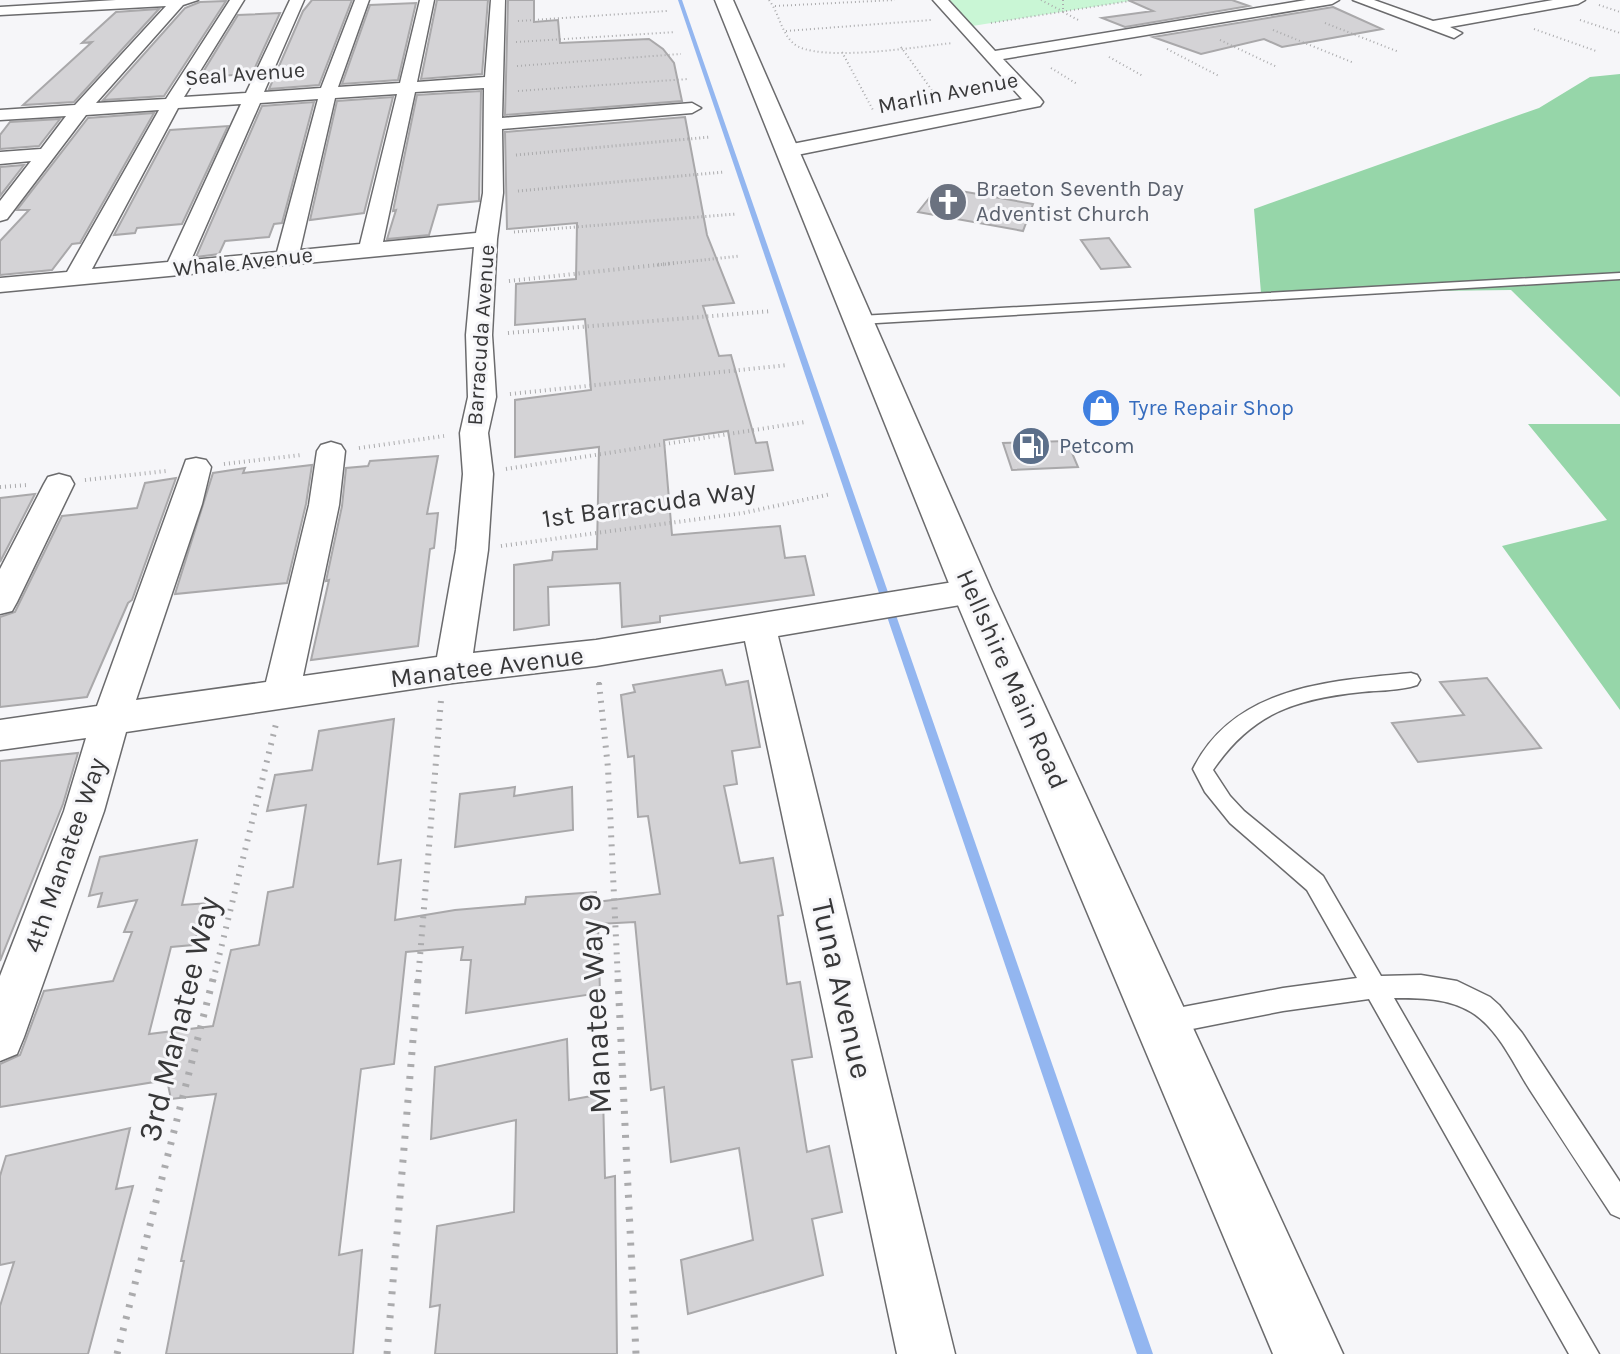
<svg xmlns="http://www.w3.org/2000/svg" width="1620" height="1354" viewBox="0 0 1620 1354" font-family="Karla,sans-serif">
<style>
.green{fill:#c9f6d5}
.forest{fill:#96d6a9}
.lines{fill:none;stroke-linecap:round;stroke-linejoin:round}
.stream{fill:#93b6f0;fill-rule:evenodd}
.building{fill:#d4d3d6;stroke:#a9a8aa;stroke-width:2}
.lane-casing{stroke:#6b6b6d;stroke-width:3}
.street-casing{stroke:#6b6b6d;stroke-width:3}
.secondary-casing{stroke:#6b6b6d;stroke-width:3}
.path-far4{stroke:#ababad;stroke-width:2;stroke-dasharray:1 3;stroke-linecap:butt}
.path-far3{stroke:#ababad;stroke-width:3;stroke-dasharray:1 3;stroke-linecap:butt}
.path-far2{stroke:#ababad;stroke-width:4;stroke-dasharray:1 4;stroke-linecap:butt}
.path-far1{stroke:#ababad;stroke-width:6;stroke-dasharray:2 7;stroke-linecap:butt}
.path{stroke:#ababad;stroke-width:7;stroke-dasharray:3 9;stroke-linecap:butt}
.lane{fill:#fff;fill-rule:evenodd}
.street{fill:#fff;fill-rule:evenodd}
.secondary{fill:#fff;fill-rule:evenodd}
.labels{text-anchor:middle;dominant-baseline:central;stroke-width:6;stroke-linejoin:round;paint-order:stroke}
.far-street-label{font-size:22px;fill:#383839;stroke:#f6f6f9}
.far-worship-label{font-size:22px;fill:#5b616d;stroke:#f6f6f9;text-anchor:start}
.far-shop-label{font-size:22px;fill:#366cbe;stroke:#f6f6f9;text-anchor:start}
.far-service-label{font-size:22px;fill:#4e5e75;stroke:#f6f6f9;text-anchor:start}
.street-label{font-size:26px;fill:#383839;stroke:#f6f6f9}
.near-street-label{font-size:32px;fill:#383839;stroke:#f6f6f9}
</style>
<rect width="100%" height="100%" fill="#f6f6f9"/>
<path class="green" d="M948,0H1136L966,27Z"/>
<path class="forest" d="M1620,74V397L1511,290L1261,293L1254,209L1539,108L1590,77Z
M1528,424H1620V710L1502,546L1607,520Z"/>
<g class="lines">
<path class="stream" d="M678,0H682L1153,1354H1137Z"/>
</g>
<path class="building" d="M312,0H352L319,85L269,89L303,11Z
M437,0H488L482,74L421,79Z
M508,0H534V22L558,20L560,43L649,39L663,49L674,63L682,101L505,115Z
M1128,0H1232L1249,6L1125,27L1102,18L1153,11Z
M226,1L164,96L103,100L185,8L200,2Z
M416,3L398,80L342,84L370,5Z
M1333,7L1382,29L1282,47L1264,39L1201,54L1153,37Z
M159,9L74,102L23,105L92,42L82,43L116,12Z
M280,13L252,74L200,77L238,15Z
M481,91L479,201L438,205L429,235L387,239L396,210L393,211L417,95Z
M393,97L364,213L310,220L337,101Z
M314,102L282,223L274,224L269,237L225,241L219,254L196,257L262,106Z
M154,113L80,243L72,244L52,270L0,275V241L29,210H17L88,118Z
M685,117L707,235L734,303L703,306L719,356L731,355L756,443L767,442L773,470L735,474L728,431L664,440L672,535L780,526L785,558L805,556L814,595L660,616V622L622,627L620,583L548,587L549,625L514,630V565L552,560L553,552L597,549L599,447L515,457V400L591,390L585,319L515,325L516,284L576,279L577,223L507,229L505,132Z
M60,119L39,146L0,149V135L10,122Z
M228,126L182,224L137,228L135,233L114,235L170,130Z
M24,165L0,196V167Z
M938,187L989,196L1033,204L1023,231L918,212Z
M1109,238L1130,267L1101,269L1081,240Z
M1067,441L1078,467L1012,470L1003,443Z
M438,456L427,514L438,513L434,548L430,549L418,646L311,660L329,580L326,581L342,506L346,468L368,466L370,461Z
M312,465L306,504L287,583L175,594L213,473L245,468L243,473Z
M176,478L132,600L128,603L87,697L0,707V617L15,612L62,516L137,508L145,483Z
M35,494L0,562V498Z
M722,670L726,685L748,681L760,747L732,751L737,784L724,786L740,863L773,858L783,915L778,916L787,984L800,982L812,1057L792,1060L807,1152L829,1146L842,1212L812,1219L823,1275L688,1314L681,1260L753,1240L739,1148L671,1162L664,1087L651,1090L635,922L598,924L600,993L466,1013L471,960H461L463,947L406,952L394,1064L361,1069L339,1255L362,1250L353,1354H166L184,1261H181L216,1094L171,1099L167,1080L0,1107V1064L20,1055L44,991L113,981L132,932H124L137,900L98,907L102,893L89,896L100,857L197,840L182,905L209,903L193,945L171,947L149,1034L213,1026L231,950L259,945L268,892L293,887L306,805L267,811L275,775L312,770L319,731L394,719L378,864L401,860L395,920L455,910L525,904L526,897L596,892V902L660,894L648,816L638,817L634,756L628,757L621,695L635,692L633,685Z
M1487,678L1541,748L1418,762L1392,723L1464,715L1440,682Z
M78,753L63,804L0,961V761Z
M515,787L514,796L572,787L573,830L455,847L460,794Z
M567,1039L569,1100L603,1094L605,1178L615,1176L617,1354H435L440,1305L430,1307L437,1226L514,1212L516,1120L431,1139L435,1067Z
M130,1128L116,1189L133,1186L88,1354H0V1306L14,1262L0,1265V1176L6,1156Z"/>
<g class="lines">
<g class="lane-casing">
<path id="lane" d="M1620,273V279L860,324L854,320L860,316Z
M1411,673L1417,675L1420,680L1417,685C1400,691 1380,690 1362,692C1295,699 1252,713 1213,770L1230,796L1244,811L1323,876L1381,976L1421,975L1457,981L1490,997L1499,1005L1522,1033L1620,1182V1218L1611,1214C1584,1173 1557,1132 1530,1090C1514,1065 1498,1028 1471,1012C1448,998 1420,998 1394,998L1599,1354H1569L1369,999L1283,1011L1167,1034L1159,1030L1155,1022L1159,1014L1167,1010L1283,988L1357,978L1307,890L1230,823L1205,792L1193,769C1234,686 1330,681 1411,673Z"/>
</g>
<g class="street-casing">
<path id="street" d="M116,0H198L183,5L96,103L166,99L230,0H244L184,97L246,93L290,0H304L264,92L321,88L355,0H369L338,87L400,83L420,0H434L417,82L485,77L491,0H505L502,118L692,103L701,108L692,113L502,129L503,193L497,239L492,335L496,397L488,433L493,474L488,550L473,653L596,640L972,579L984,583L989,591L984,599L972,603L778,636L955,1354H897L745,641L596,666L453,683L126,732L104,811L24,1037L17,1054L0,1061V976L64,811L86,738L0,750V720L97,706L186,460L196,458L206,460L211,467L202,504L136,700L266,682L309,505L317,451L321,445L331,442L341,445L345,451L339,505L303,676L437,657L456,550L463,474L460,433L468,397L466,335L474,247L0,292V278L67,272L159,110L86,115L7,219L0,221V201L31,161L0,164V152L41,149L66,116L0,120V110L75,105L166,6L0,15V7ZM484,88L483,193L476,233L383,242L415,92ZM397,94L360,244L300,250L335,98ZM318,99L277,252L191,260L260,103ZM241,104L168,262L92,269L178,108Z
M933,0H948L995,51L1306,0H1339L1332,4L1003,59L1040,98L1043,102L1040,106L787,157L780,155L777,151L780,147L787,145L1022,99Z
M1353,0H1374L1433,21L1553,0H1585L1578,4L1450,27L1462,33L1454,38Z
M59,474L70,477L74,484L17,602L12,611L0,614V569L44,484L48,477Z"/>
</g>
<g class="secondary-casing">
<path id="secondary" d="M715,0H733L992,591L1343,1354H1273L952,591Z"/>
</g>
<path class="path-far4" d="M769,0C779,13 781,32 793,43C815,64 922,46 953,43
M1041,0L1062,11
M1063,0V12L1080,21
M1599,5L1620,12
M775,6L895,0
M1580,20L1620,33
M518,21L667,11
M991,23L1136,0
M1325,23L1399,52
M1534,29L1596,51
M1273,30L1354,63
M786,31L931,20
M1220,40L1277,67
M516,42L675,32
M901,47L939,100
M1167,49L1219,76
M842,52L874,112
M1109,57L1143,76
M517,66L681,54
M1051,68L1077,84
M518,91L688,79"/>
<path class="path-far3" d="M516,155L710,137
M518,191L724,172
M514,232L736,214
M657,265L740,256"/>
<path class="path-far2" d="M509,281L675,263
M508,333L772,311
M510,394L788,365
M359,448L444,436
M224,464L301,455
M506,469L805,422
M85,480L166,471
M0,487L27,485
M501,546L743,513L831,494
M599,682V685"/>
<path class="path-far1" d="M599,683L608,768L618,981
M213,981L276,724
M418,981L441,700"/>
<path class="path" d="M618,979L636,1354
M117,1354L213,979
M387,1354L418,979"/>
<use href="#lane" class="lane"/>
<use href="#street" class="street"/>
<use href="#secondary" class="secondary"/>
</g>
<defs>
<g id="church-disc" transform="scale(2)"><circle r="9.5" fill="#6b7280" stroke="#f6f6f9"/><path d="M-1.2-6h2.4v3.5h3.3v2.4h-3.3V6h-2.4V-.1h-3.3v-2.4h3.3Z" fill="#fff"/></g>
<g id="shop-disc" transform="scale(2)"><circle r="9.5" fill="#3f7fe0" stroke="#f6f6f9"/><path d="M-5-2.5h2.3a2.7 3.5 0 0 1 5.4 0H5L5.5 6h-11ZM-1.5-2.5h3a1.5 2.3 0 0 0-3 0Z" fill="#fff"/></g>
<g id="fuel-disc" transform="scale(2)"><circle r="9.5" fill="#5c6f8a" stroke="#f6f6f9"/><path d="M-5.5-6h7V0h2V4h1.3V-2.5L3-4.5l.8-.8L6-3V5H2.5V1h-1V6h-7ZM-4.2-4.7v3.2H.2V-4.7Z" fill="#fff"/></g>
</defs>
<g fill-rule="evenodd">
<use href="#church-disc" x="948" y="202"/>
<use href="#shop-disc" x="1101" y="408"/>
<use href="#fuel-disc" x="1031" y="446"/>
</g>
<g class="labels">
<g class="far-street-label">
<text transform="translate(245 74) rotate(-4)">Seal Avenue</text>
<text transform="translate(948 93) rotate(-11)">Marlin Avenue</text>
<text transform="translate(243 262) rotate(-6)">Whale Avenue</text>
<text transform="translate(481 335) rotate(-86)">Barracuda Avenue</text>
</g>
<g class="far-worship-label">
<text x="976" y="189">Braeton Seventh Day<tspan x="976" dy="25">Adventist Church</tspan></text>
</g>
<g class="far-shop-label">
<text x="1129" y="408">Tyre Repair Shop</text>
</g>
<g class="far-service-label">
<text x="1059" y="446">Petcom</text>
</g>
<g class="street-label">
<text transform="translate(649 504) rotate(-8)">1st Barracuda Way</text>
<text transform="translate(487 667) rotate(-7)">Manatee Avenue</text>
<text transform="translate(1012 679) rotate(66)">Hellshire Main Road</text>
<text transform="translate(65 855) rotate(-71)">4th Manatee Way</text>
</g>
<g class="near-street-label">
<text transform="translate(842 989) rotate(77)">Tuna Avenue</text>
<text transform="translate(595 1004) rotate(-93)">Manatee Way 9</text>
<text transform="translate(179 1019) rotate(-76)">3rd Manatee Way</text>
</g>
</g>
</svg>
